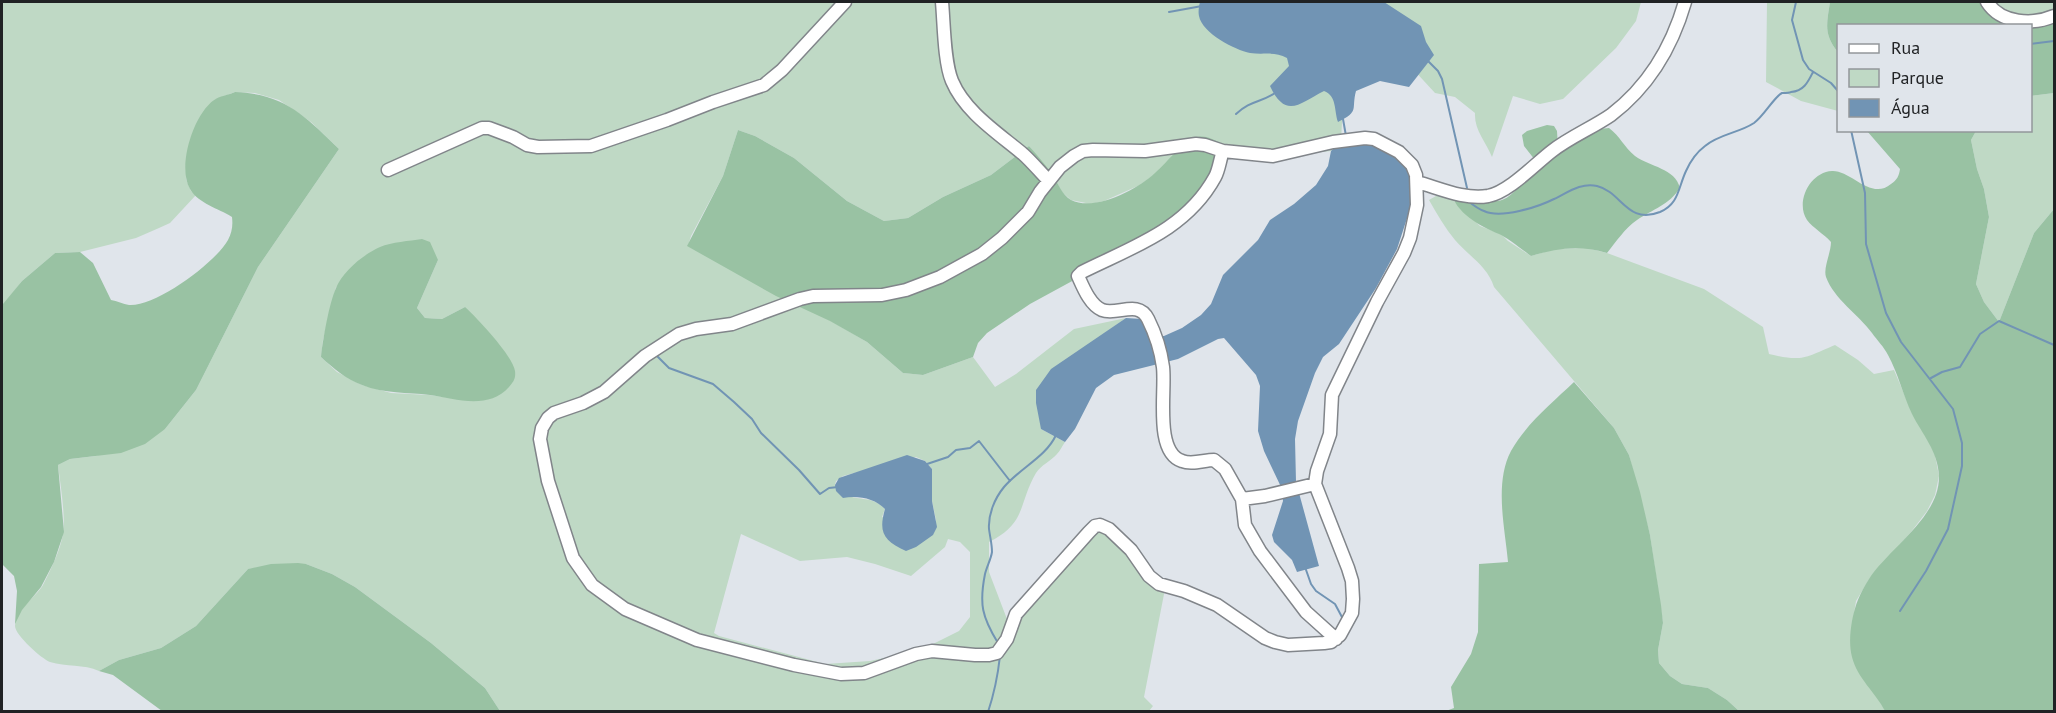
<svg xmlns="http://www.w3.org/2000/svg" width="2056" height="713" viewBox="0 0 2056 713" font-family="'PT Sans',sans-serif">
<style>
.green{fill:#bfd9c5;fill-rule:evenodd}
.forest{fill:#99c2a3}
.water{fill:#7194b4}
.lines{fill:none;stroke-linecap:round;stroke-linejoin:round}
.stream{stroke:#7194b4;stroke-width:2}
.minor-casing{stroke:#81858a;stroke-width:15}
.minor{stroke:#fff;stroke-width:12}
</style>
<rect width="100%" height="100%" fill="#e0e5eb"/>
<path class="green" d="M2,2H1641L1636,21L1616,48L1563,99L1540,104L1513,96L1492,157C1486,142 1474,130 1475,113L1455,97L1435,93L1412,68L1344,83L1341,142L1331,151L1284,156L1227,153L1155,174L1140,185L1104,201L1091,204L1071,200L1062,192L1053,176L1029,146L991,175L943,197L908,218L884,221L847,201L794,158L755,136L738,130L723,176L691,236L688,246L831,321L867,342L903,373L923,375L973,357L995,387L1016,374L1074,329L1126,318L1105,333L1041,429L1065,442C1062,446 1060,451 1057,454C1051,461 1041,465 1036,473C1018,504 1027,523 989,542V572L1010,627L1084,539L1107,524L1165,589L1144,697L1153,706L1149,711H500L485,688L431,643L355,587L332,574L306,564L248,569L196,626L161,648L119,660L99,671C84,664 66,667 50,662C42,659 15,635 15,626C16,609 35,598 43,585C51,569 60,551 63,534C66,519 60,481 58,465L70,459L96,456L165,429L196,390L258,267L339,149L311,122L279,100L255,93L235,92L214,100L190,139L186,179L191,191L196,195L170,223L159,228L136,238L80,252L55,253L22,281L2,307ZM438,260L417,308L425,318L442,319L465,307L473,401L429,395L391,393L362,385L337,372L321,357L323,340L336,287ZM916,457L925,461L932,469V501L936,520L933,534L882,517L885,509C875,498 865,500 852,497C846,495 840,489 835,485L836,481L843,476ZM741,534L800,561L847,557L875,564L911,576L945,547L948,539L960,542L970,552V617L959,631L921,650L870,661L825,664L719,636L714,633Z
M1767,2H1830C1827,23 1823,34 1838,52V111L1801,101L1766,82Z
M1986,2H2054V19L2019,22Z
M2054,93V209L2034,233L1999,322L1984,302L1976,284L1989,217L1984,189L1977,169L1971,140L1976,131L2030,130L2031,96Z
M1450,188L1452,199L1480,226L1501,234L1508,241L1531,256L1555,249L1587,248L1607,253L1704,289L1763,327L1769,354C1802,362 1805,358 1835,345L1858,360L1874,374L1894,370L1913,415L1925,432L1935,455L1939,476L1935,495L1927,511L1911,532L1870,578L1856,601L1852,625L1885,711H1739L1727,700L1708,688L1682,684L1670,676L1659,663L1658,650L1663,623L1650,535L1629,455L1614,428L1494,287C1488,267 1469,256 1455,240C1445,228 1437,214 1429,200Z"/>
<path class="forest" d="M1830,2H1986L2019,22L2054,19V93L2031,96L2030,26H1838V52C1823,34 1827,23 1830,2Z
M235,92C285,94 305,116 339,149L258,267L196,390L165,429L145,444L121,453L70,459L58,465L64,532L54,562L41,587L22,610L15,624L17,591L14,576L2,564L3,304L22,281L55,253L80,252L93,263L111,300C117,301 123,304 129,305C156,307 216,262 228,240C232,232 233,226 232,217C218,208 199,204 190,189C177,167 193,115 214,100C219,96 229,95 235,92Z
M1547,125L1554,126L1557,131L1558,148L1564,151L1599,129L1609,128C1620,136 1624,147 1635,156C1650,167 1675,168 1680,188C1669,205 1653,209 1637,220C1625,228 1616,242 1607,253C1579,245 1559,248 1531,256C1524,251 1505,236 1499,234C1480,226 1455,213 1451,191L1483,190L1487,198C1490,199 1493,201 1496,201C1514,201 1528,173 1535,160L1524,146L1522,135L1527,131Z
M738,130L755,136L794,158L847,201L884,221L908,218L943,197L991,175L1029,146C1037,155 1045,164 1052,174C1058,183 1062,195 1071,200C1095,212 1138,189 1155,173C1168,162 1181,142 1198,137C1207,135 1216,141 1224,145L1215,182L1142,243L1030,304L987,333L978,343L973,357L923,375L903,373L867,342L830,321L776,296L687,246L723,176Z
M1867,131H1976L1971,140L1977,169L1984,189L1989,217L1976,284L1984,302L1999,322L2034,233L2054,209V711H1885C1876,693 1857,678 1852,657C1849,645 1850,633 1852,621C1855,605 1860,593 1869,579C1889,548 1940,517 1939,476C1938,451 1922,434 1912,414C1903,395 1898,373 1888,355C1884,347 1877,340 1872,333C1858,314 1834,299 1826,277C1823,268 1831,253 1831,242C1824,234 1813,228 1807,220C1795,202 1810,172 1832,171C1851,170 1871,201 1891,184C1897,180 1899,176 1900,169Z
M422,239L430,242L438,260L417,308L425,318L442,319L465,307C477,318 513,356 515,371C516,379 513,382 509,387C489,410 455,399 430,395C407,392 385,394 362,385C346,379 334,369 321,357C323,339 329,304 336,288C343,271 364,254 380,247C392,242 409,241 422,239Z
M1574,382L1614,428L1629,455L1640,492L1650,535L1661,605L1663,623L1658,650L1659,663L1670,676L1682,684L1708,688L1727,700L1739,711H1446L1454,708L1451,687L1471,654L1478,632L1479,564L1508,562C1505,528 1494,483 1511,451C1526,424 1552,403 1574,382Z
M298,563L306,564L332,574L355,587L431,643L485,688L500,711H162L113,675L99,671L119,660L161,648L196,626L248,569L271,564Z"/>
<path class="water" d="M1200,2H1384L1421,26L1426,42L1434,55L1409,87L1380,81L1356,91C1351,110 1360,111 1338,122C1334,110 1337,96 1324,91C1300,103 1286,120 1270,86L1289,66L1287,58C1275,51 1264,55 1250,53C1235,50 1202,33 1199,16C1198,12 1199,6 1200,2Z
M1369,141L1406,163L1413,177L1412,203L1397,249L1376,288L1339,344L1323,357L1315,373L1298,421L1295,439L1296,482L1319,566L1297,572L1292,560L1274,542L1272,535L1283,501L1282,489L1264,451L1258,431L1260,386L1256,375L1224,338L1218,339L1178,359L1114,375L1096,388L1075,429L1065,442L1041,429L1036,403V390L1051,369L1126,318L1142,319L1153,336H1164L1182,328L1201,315L1211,304L1223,275L1258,240L1270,220L1294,204L1316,185L1328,166L1331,151L1338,144Z
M907,455L925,461L932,469V501L937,527L933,535L916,547L906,551C884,541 878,533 885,509C875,498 857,495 843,498L836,491L835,485L839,478Z"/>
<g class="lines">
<path class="stream" d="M1796,2L1792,20L1803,60L1809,69L1831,83L1838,91
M1169,12L1202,6
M2030,44L2054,41
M1428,61L1438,71L1442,79L1467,188
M1236,114C1251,100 1260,103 1275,93
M1343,119L1346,136
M1851,130L1865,193L1866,244L1886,313L1901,342L1953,409L1962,443V466L1948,529L1926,571L1900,611
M1468,201C1473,205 1478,209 1484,211C1501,219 1538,207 1554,199C1567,193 1581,182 1597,186C1622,192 1627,225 1660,212C1679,204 1678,188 1686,171C1690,162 1697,152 1705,146C1719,134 1739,133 1754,123C1764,116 1774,97 1782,93C1783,93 1790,93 1791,92C1804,91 1808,82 1813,72
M657,356L669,368L713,384L734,402L752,419L761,433L799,470L820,494L829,488L838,487
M1931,378L1942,372L1960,367L1980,334L1999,321L2054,345
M927,464L948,457L956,450L970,448L979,441L1010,481
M1305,567L1311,584L1316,591L1335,604L1343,619
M998,643C982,617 979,604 985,574C987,566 991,559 992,552C992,544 990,537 989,529C988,514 995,498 1004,487C1020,468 1046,457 1056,435
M988,712C994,694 998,674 1000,656"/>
<g class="minor-casing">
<path id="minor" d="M942,2C944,23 944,62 952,81C965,112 998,133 1023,154C1032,162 1040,172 1049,181
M1987,2C2001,24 2033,25 2054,16
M1365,138L1374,139L1399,152L1412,165L1416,175L1417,205L1410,238L1404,253L1377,302L1332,395L1330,434L1317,471L1315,484L1348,568L1352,581L1353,599L1352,613L1340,635L1331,642L1324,643L1288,645L1275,642L1265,638L1217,605L1184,591L1159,584L1149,576L1131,550L1109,529L1100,525L1095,526L1089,532L1016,614L1007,639L997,653L989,655H975L932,651L916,654L864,673L841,674L794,665L697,640L625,609L592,585L573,558L548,481L540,439L542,428L548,418L554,413L583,403L604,392L645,356L679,334L696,329L732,324L800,299L813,296L882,295L906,290L940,277L982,254L1002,238L1028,212L1040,192L1060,167L1074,156L1083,151L1093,150L1145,151L1196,144L1205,145L1223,151L1273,156L1333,142Z
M1223,151C1220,159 1219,170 1215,177C1186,230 1132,247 1082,272L1078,276C1083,287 1090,305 1102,310C1117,316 1138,299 1148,319C1155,333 1161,352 1163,367C1166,391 1154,452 1182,461C1192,465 1204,460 1214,460L1225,469L1242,499
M388,170L482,128H489L513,137L527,145L538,147L591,146L667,120L713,102L764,85L782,70L845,2
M1417,182C1439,188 1464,200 1488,196C1509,192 1535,164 1552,151C1570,137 1592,128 1611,115C1649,86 1672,47 1685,2
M1315,484L1265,496L1242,499L1245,525L1260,551L1306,612L1336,639"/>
</g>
<use href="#minor" class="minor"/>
</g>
<rect width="2056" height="713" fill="none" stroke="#202224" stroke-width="6"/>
<rect x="1837" y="24" width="195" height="108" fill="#e0e5eb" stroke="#93979b" stroke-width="1.5"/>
<rect x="1849" y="44" width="30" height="9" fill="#ffffff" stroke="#93979b" stroke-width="1.5"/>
<text x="1891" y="54" font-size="18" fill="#202224">Rua</text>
<rect x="1849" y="69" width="30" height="18" fill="#bfd9c5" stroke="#93979b" stroke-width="1.5"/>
<text x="1891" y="84" font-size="18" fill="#202224">Parque</text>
<rect x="1849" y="99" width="30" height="18" fill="#7194b4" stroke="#93979b" stroke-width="1.5"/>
<text x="1891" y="114" font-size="18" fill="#202224">Água</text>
</svg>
